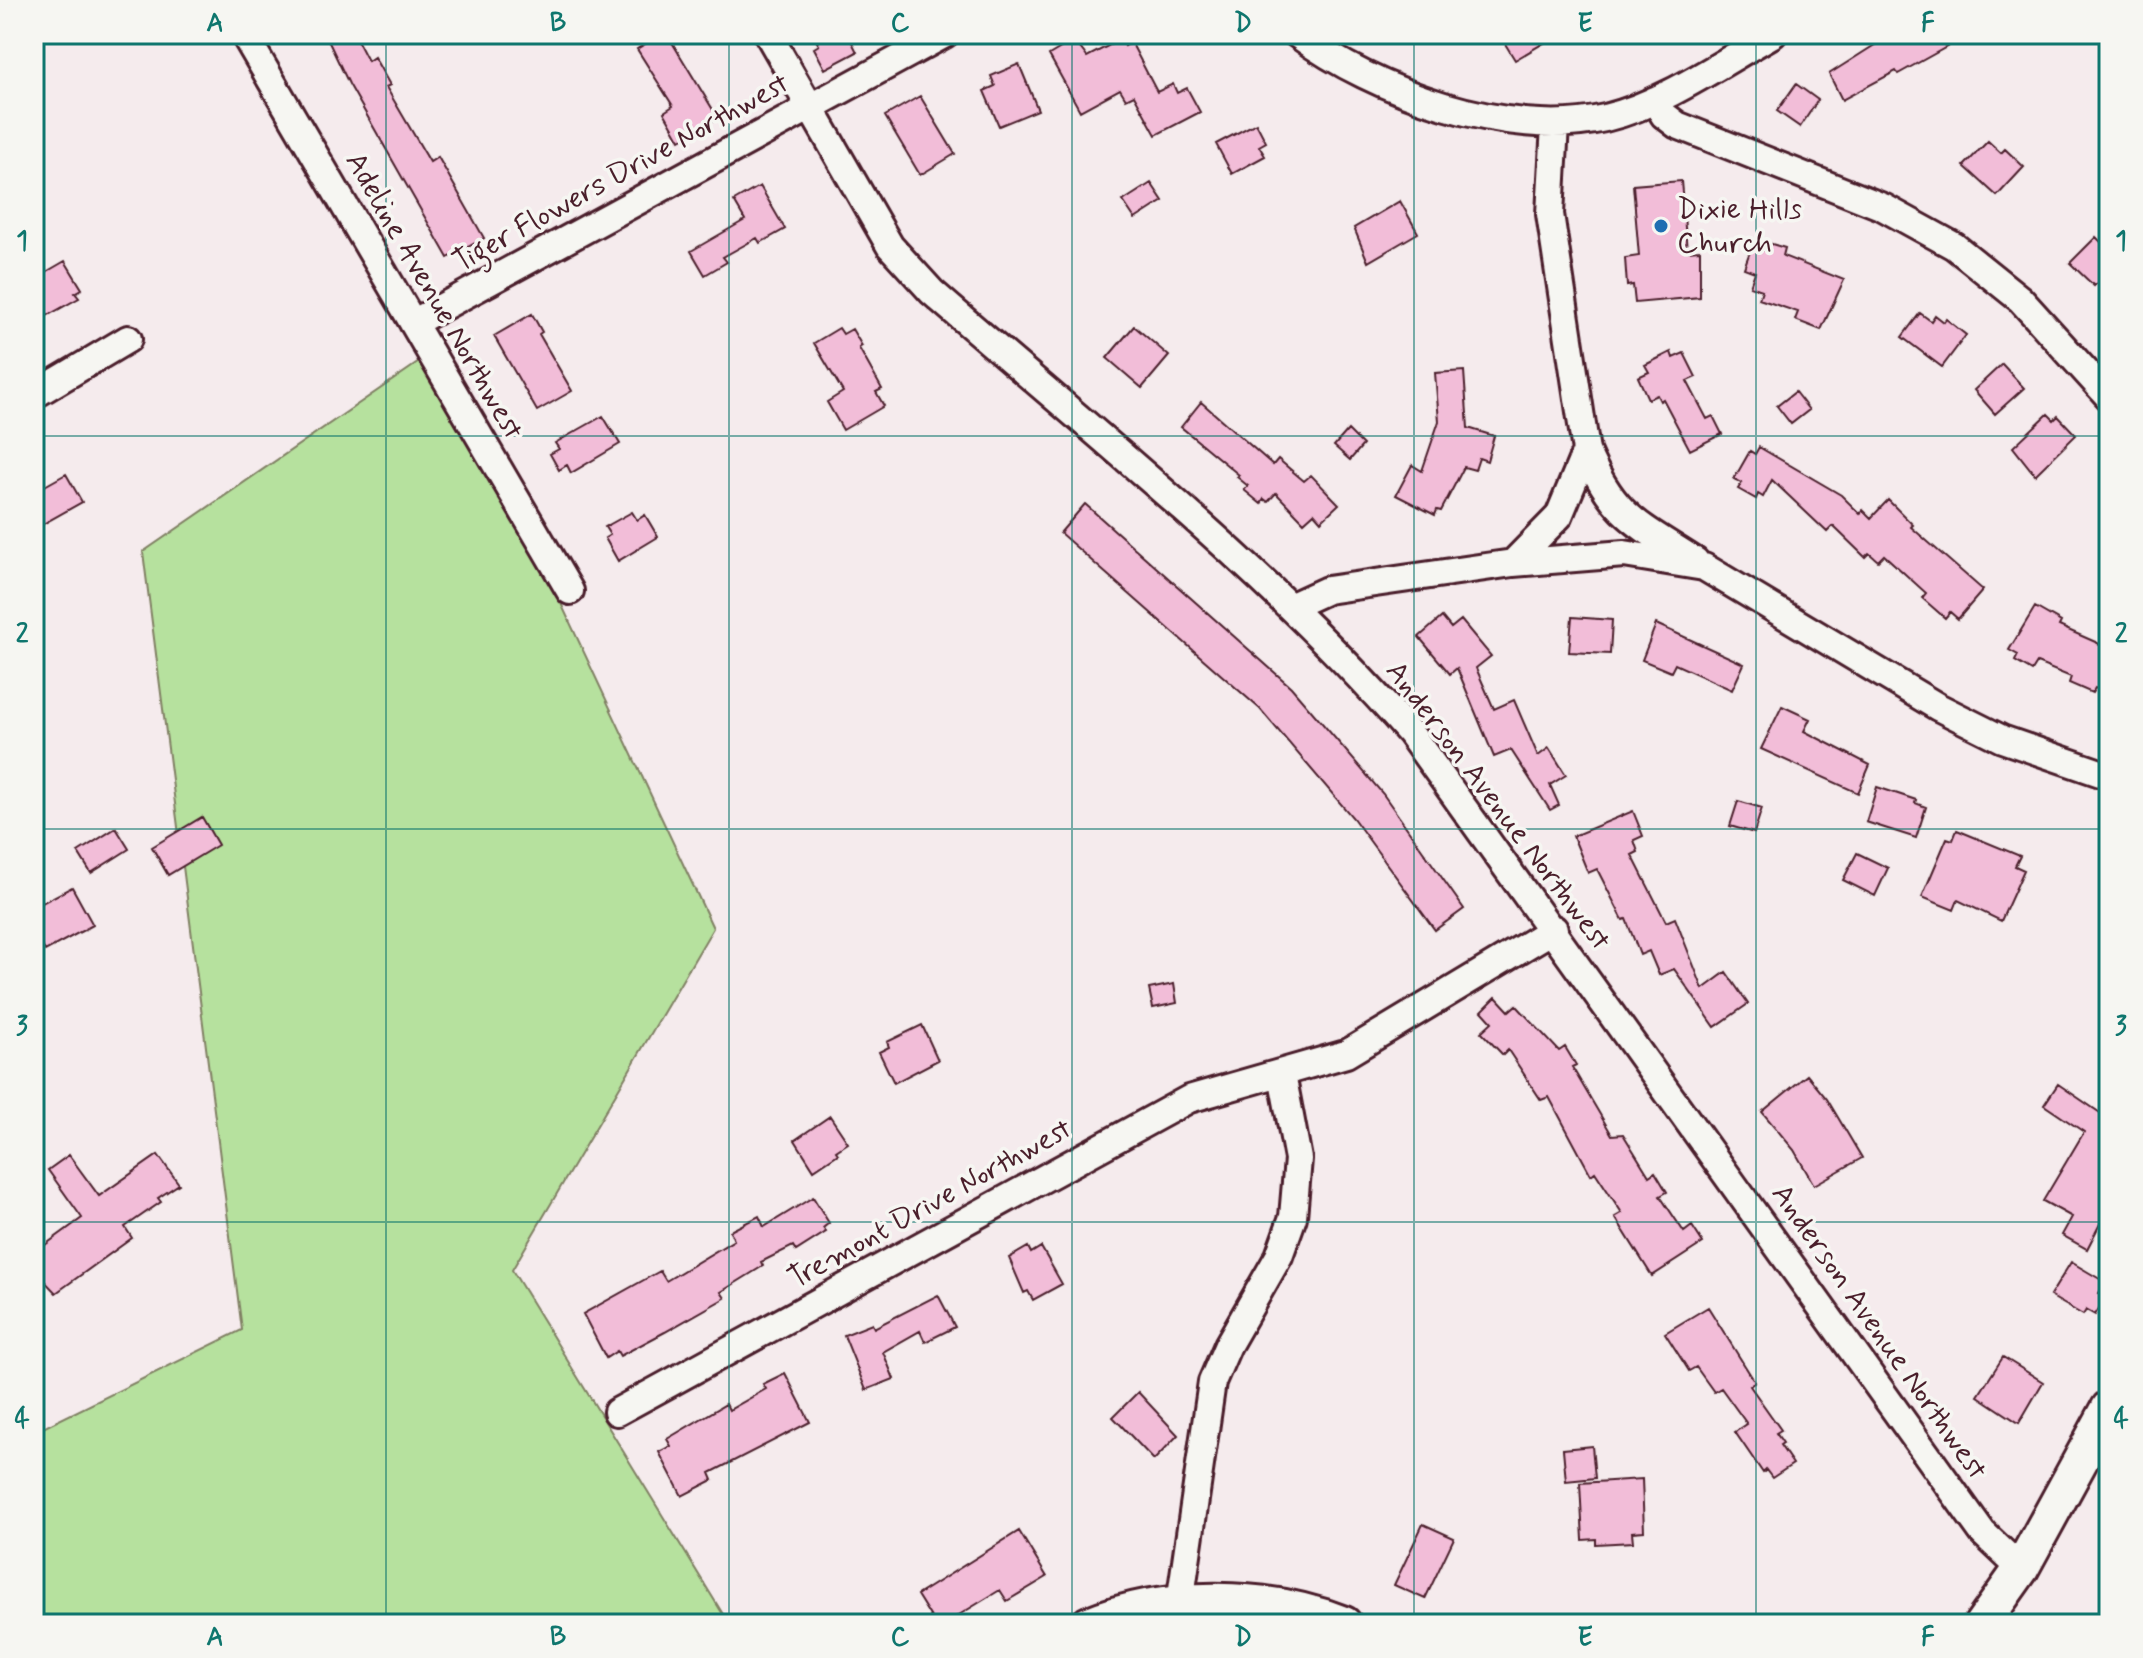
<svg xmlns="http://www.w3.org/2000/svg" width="2143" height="1658" viewBox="0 0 2143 1658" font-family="Mynerve,sans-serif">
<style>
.green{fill:#b6e19e;stroke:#808064;stroke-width:2}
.building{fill:#f2bdd8;stroke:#4a1f2b;stroke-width:2}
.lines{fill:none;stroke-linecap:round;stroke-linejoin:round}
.minor-casing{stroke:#4a1f2b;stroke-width:32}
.major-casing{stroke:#4a1f2b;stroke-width:40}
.minor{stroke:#f6f6f2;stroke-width:26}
.major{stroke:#f6f6f2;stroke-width:34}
.grid{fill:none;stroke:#0f766e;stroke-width:2;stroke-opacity:0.55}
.poi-dot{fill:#1f6fb2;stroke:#f6f6f2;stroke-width:3}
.labels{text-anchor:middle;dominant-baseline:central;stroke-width:7;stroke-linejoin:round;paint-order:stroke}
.street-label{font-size:30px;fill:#4a1f2b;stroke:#f6f6f2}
.poi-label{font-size:30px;fill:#4a1f2b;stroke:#f6f6f2;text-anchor:start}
.neatline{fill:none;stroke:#0f766e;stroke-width:3}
.grid-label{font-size:26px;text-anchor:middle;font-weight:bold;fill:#0f766e}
</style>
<rect width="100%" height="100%" fill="#f5ebed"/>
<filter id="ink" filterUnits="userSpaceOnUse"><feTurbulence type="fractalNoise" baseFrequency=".0125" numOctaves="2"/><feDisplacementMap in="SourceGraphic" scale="16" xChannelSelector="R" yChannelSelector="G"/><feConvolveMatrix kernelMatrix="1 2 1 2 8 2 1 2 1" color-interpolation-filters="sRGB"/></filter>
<g filter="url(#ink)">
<path class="green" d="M441,347L713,928L512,1270L729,1624H34V1415L43,1428L242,1330L143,552Z"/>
<path class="building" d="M325,34H354L368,61L374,57L390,85L386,87L430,162L438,157L484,238L448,258L349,84Z
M661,34H667L718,118L680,140L664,112L673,106L637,49Z
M812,34H848L857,52L825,69L814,48L819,45Z
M1499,34H1559L1515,60Z
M1892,34H1970L1898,74L1896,71L1842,100L1829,74Z
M1121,39L1125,46L1131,42L1157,92L1173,84L1177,93L1187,88L1200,112L1156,135L1134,95L1126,99L1120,89L1080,111L1049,55L1074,40L1087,57Z
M1019,64L1038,110L999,126L984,91L995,86L991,76Z
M1796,84L1818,100L1800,127L1777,111Z
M920,96L955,154L920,175L885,116Z
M1256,123L1266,142L1259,146L1265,156L1232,174L1216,144Z
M1988,141L2001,153L2005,149L2024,167L1997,196L1964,166Z
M1681,181L1687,251L1700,250V297L1635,303L1633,285L1627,286L1625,258L1639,256L1633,185Z
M1151,183L1163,201L1135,219L1123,201Z
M760,186L785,229L760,243L757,238L723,257L727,262L705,275L691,251L745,220L734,201Z
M1400,201L1418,233L1368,262L1354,228Z
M2096,237L2109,250V271L2094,286L2070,263Z
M1765,242L1785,248L1783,256L1844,280L1821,330L1795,320L1798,312L1759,299L1762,290L1750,286L1755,272L1744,268L1752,246L1763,250Z
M65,261L82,289L75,293L79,298L34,323V279Z
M1920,313L1931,321L1935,315L1944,322L1946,319L1966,335L1942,367L1902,337Z
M532,314L542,332L539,334L572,391L537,411L494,336Z
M1134,326L1169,356L1142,388L1107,358Z
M839,328L843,334L852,329L862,346L859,348L882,389L876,392L884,406L843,430L827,402L843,392L814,343Z
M1671,352L1673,358L1684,353L1696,377L1687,381L1707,419L1713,416L1722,434L1690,450L1663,399L1660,401L1657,395L1648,399L1638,377L1649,372L1645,365Z
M2002,364L2024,388L1995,414L1974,390Z
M1464,371L1468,428L1494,436L1487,461L1479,458L1475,470L1464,467L1441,511L1437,510L1435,515L1396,495L1412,465L1422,471L1439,421L1435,373Z
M1795,392L1809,410L1791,424L1777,406Z
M1201,402L1273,465L1278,459L1304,481L1311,475L1339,504L1321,521L1314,513L1304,522L1276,493L1268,502L1264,499L1261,504L1244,490L1248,486L1237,477L1239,475L1181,427Z
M2048,414L2054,420L2058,416L2076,435L2035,475L2013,447Z
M603,416L620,444L571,473L567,465L559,470L550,454L559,449L555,443Z
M1348,430L1363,445L1350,460L1334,446Z
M1759,447L1841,495L1860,514L1863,510L1871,518L1888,500L1913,525L1911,527L1983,590L1958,619L1950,612L1945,618L1922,598L1926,593L1884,555L1878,561L1869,553L1865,557L1833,526L1827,532L1772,480L1763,497L1758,494L1756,499L1738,489L1742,483L1734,479L1750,451L1755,454Z
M66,474L82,502L34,529V492Z
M1085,504L1291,687L1383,794L1464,909L1435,930L1353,818L1260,709L1060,533Z
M632,512L637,520L645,515L658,537L618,561L605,538L610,535L605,527Z
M2035,607L2061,622L2059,626L2109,648V694L2095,688L2092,693L2069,683L2071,677L2037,663L2032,671L2015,661L2018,655L2009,650Z
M1442,617L1451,628L1461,620L1491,656L1476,668L1494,709L1514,700L1538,756L1549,748L1566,775L1550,785L1559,805L1550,810L1511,750L1494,757L1457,668L1450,674L1419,637Z
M1572,617L1612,620L1610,654L1569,652Z
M1656,624L1744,664L1732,690L1675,664L1671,672L1642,660Z
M1782,706L1810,719L1804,731L1870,765L1858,793L1761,749Z
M1877,787L1916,800L1915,803L1926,807L1916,838L1866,822Z
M1738,801L1762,808L1754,833L1730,826Z
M1633,811L1643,836L1634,840L1638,852L1632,855L1666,922L1675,918L1703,989L1726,972L1748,1004L1715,1027L1674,969L1659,975L1649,951L1640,955L1626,919L1623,920L1597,869L1588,873L1573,836Z
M202,817L218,845L168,875L152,847Z
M116,828L129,849L91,873L78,852Z
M1957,830L2020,856L2015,866L2024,870L2001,921L1958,900L1954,910L1922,897L1947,838L1953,840Z
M1857,853L1888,868L1875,896L1843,880Z
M72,887L93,925L45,951L34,931V907Z
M1174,984L1177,1003L1153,1008L1149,989Z
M1496,997L1509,1011L1516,1005L1559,1051L1565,1047L1576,1065L1572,1067L1612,1135L1623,1134L1649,1176L1655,1172L1667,1192L1660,1196L1684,1232L1692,1226L1703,1243L1652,1276L1615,1217L1622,1213L1595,1172L1591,1175L1549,1097L1541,1100L1508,1050L1503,1055L1481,1032L1492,1022L1482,1011Z
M922,1025L938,1060L894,1083L879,1052L889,1047L887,1042Z
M1807,1075L1827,1099L1862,1158L1814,1185L1794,1150L1762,1112Z
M2058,1084L2109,1119V1227L2101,1222L2087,1249L2062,1235L2072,1217L2043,1201L2084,1132L2044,1105Z
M830,1116L848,1143L836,1151L838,1154L814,1170L795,1140Z
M69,1155L99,1196L158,1155L179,1184L158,1198L161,1202L125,1227L132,1238L56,1293L34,1270V1253L82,1218L48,1170Z
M813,1197L829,1223L823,1228L826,1232L796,1251L793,1246L761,1262L763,1266L721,1292L725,1298L665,1332L620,1356L617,1351L606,1358L583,1314L660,1271L666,1281L734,1240L730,1231L759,1216L764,1227Z
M1028,1247L1031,1253L1041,1247L1062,1284L1033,1300L1028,1291L1024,1293L1009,1258Z
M2071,1262L2105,1282L2099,1293L2106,1297L2095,1315L2086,1310L2083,1315L2050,1296Z
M938,1295L955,1327L925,1342L920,1331L883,1352L894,1379L866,1390L844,1335L872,1324L874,1328Z
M1708,1307L1755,1382L1750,1386L1781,1430L1776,1433L1783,1443L1780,1445L1793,1464L1772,1478L1766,1470L1763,1473L1735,1432L1747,1424L1721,1388L1714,1392L1696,1367L1689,1371L1665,1333Z
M2003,1357L2043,1382L2019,1423L1978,1396Z
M785,1373L810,1422L710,1473L713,1480L682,1496L659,1452L671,1446L667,1439L726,1404L729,1410L766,1389L763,1384Z
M1138,1392L1178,1435L1154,1460L1113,1417Z
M1592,1446L1595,1478L1566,1481L1563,1449Z
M1642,1479L1644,1531L1632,1532L1633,1542L1596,1544V1539L1583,1540L1580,1483Z
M1423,1524L1454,1538L1425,1599L1394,1585Z
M1019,1531L1047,1577L1007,1601L1000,1590L944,1624H935L917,1595Z"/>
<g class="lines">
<g class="minor-casing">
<path id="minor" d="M244,34L570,591
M768,34L890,246L932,292C1095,434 1268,570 1410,733L1983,1533L2021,1569
M1297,34C1374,92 1509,140 1605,118C1664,104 1721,63 1773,34
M1655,100L1664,115L1677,125L1883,207L1954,246L2020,299L2109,397
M1555,125L1550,214L1586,451C1614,517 1638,524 1695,561
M413,323L945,34
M34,395L128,339
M1513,563L1559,516L1586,451
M1292,606L1327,590L1513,563L1624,554L1704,567L1938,707L2002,739L2109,776
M617,1412L1189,1099L1346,1054L1554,929
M1193,1624L1180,1603L1212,1382L1228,1345L1279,1256L1293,1217L1298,1159L1282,1074"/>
</g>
<g class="major-casing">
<path id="major" d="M1089,1624C1166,1592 1267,1594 1344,1624
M1982,1624L2021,1569L2109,1408"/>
</g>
<use href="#minor" class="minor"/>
<use href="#major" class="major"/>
</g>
</g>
<path class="grid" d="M386,34V1624M729,34V1624M1072,34V1624M1414,34V1624M1756,34V1624M34,436H2109M34,829H2109M34,1222H2109"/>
<circle class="poi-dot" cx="1661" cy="226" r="8"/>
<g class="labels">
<g class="street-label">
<text transform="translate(621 173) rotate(-29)">Tiger Flowers Drive Northwest</text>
<text transform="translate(434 296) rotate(60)">Adeline Avenue Northwest</text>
<text transform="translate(1498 806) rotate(53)">Anderson Avenue Northwest</text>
<text transform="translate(930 1204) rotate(-29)">Tremont Drive Northwest</text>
<text transform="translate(1879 1332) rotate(55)">Anderson Avenue Northwest</text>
</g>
<g class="poi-label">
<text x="1677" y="209">Dixie Hills<tspan x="1677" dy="34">Church</tspan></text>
</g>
</g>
<rect width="2143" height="1658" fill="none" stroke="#f6f6f2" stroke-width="88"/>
<rect x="44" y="44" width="2055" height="1570" class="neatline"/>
<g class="grid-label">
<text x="215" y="31">A</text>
<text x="558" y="31">B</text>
<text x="900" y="31">C</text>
<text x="1243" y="31">D</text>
<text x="1585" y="31">E</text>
<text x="1928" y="31">F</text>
<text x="22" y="249">1</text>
<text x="2121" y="249">1</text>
<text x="22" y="642">2</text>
<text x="2121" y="642">2</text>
<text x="22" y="1034">3</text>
<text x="2121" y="1034">3</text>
<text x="22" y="1427">4</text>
<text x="2121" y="1427">4</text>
<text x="215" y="1645">A</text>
<text x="558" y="1645">B</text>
<text x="900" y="1645">C</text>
<text x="1243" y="1645">D</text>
<text x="1585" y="1645">E</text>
<text x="1928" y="1645">F</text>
</g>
</svg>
